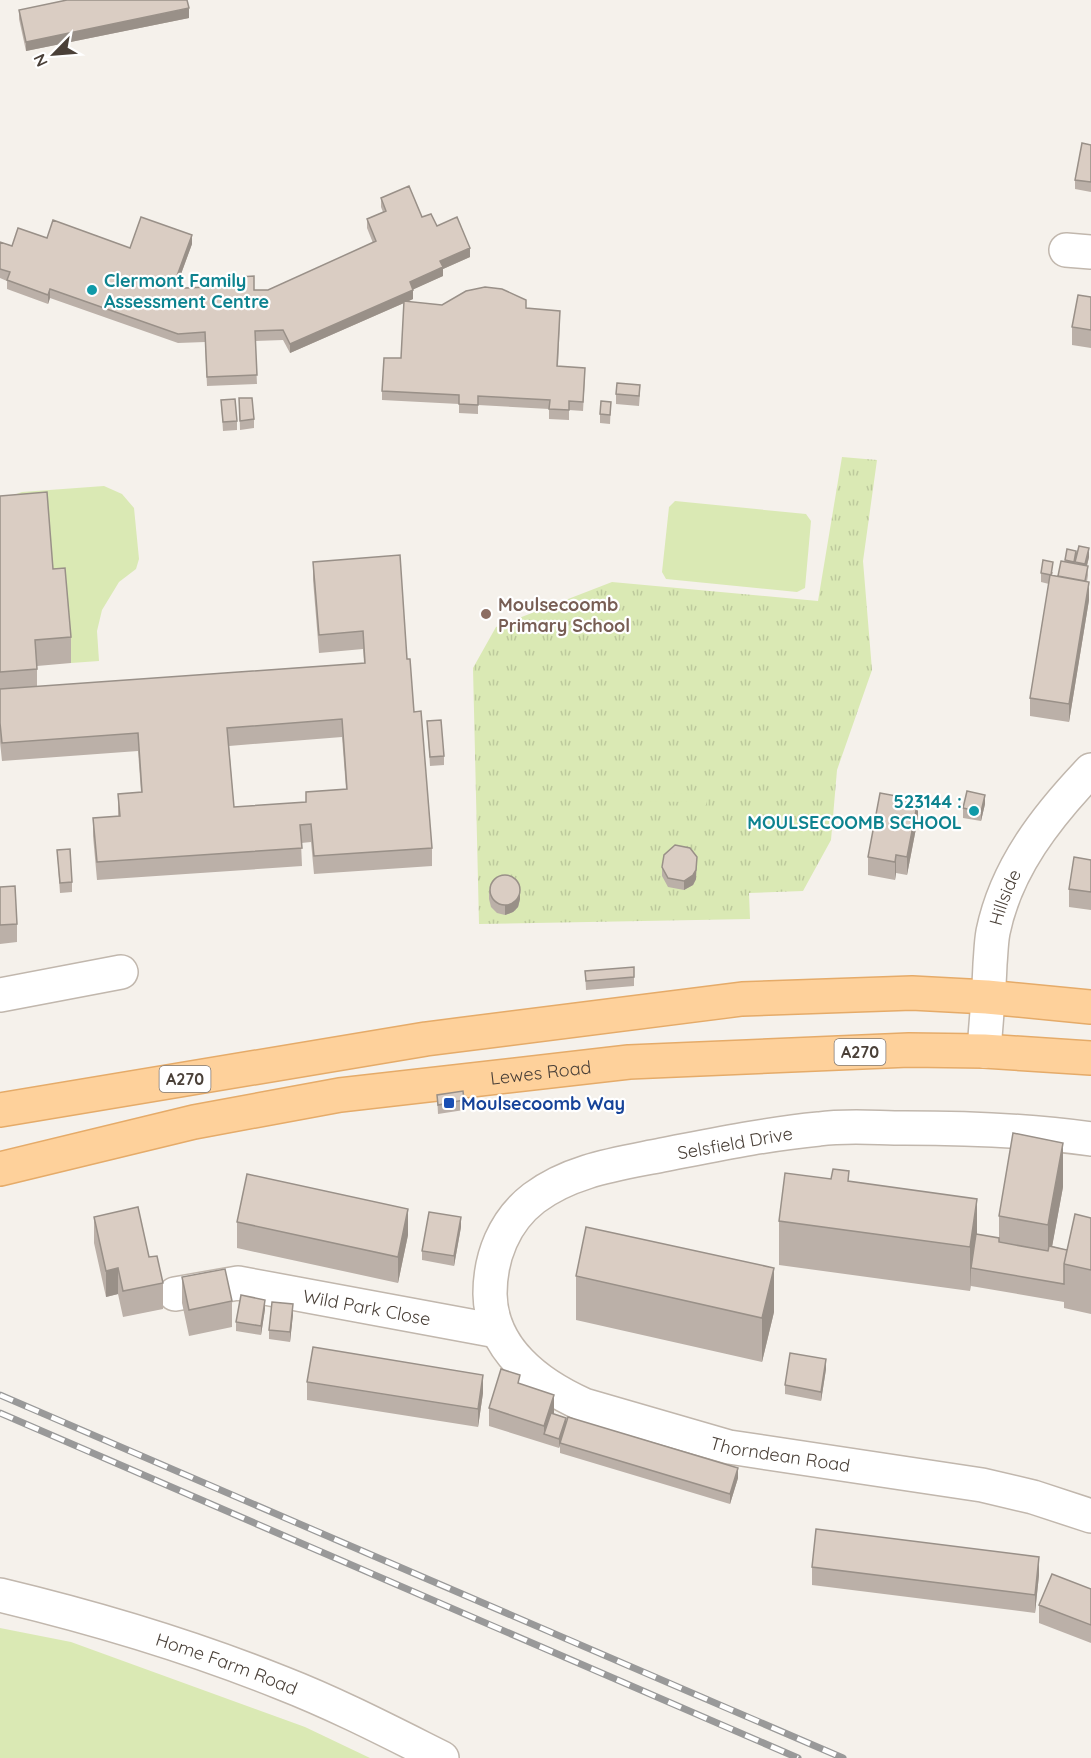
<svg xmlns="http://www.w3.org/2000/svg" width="1091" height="1758" viewBox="0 0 1091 1758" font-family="Quicksand,sans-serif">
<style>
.grass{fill:url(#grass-tufts)}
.green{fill:#dae9b4}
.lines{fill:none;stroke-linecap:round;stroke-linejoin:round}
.minor-casing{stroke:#c1b7ad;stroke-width:36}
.major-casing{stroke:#e5ab69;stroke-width:36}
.minor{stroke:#fff;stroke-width:33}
.major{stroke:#fed19b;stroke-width:33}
.rail-casing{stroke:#999;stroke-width:7}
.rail{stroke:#fff;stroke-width:4.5;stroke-dasharray:14;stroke-linecap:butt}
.wall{fill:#bbb0a8;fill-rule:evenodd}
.shaded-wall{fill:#999088}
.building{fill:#dacdc3;stroke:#999088;stroke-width:1.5;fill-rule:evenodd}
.culture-dot{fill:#0f9aa8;stroke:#fff;stroke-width:2}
.education-dot{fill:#8d6e63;stroke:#fff;stroke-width:2}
.transit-dot{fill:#1a4fb4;stroke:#fff;stroke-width:2}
.labels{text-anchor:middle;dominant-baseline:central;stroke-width:4.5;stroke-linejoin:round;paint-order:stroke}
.shield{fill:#fff;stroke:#807974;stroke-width:1.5}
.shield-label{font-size:16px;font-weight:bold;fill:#4a4038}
.culture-label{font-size:18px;font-weight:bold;fill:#0d838f;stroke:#fff;text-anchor:start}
.education-label{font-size:18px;font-weight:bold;fill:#785e54;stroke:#fff;text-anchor:start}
.street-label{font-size:18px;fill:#4a4038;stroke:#fff}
.transit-label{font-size:18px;font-weight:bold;fill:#164399;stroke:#fff;text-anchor:start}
</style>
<defs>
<pattern id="grass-tufts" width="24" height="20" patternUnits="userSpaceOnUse" patternTransform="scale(1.5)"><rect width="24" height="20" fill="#dae9b4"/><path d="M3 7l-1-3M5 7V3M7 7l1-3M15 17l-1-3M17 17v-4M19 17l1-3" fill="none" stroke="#bdc99c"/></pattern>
</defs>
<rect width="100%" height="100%" fill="#f5f1eb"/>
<path class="grass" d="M842,457L877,460L863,561L872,670L837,770L831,840L803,891L749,893L750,919L479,924L473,668L496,627L612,582L818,601Z"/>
<path class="green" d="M104,486L122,494L134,508L139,559L136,569L119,582L102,610L97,631L99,661L71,663L65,595L0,500L22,492Z
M675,501L806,514L811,521L805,588L797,592L666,579L662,572L669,507Z
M695,791H707L706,805H695V802L630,801V793L695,794Z
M0,1628L71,1642L305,1727L370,1758H0Z"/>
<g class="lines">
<g class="minor-casing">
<g id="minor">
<path d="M1066,250L1091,252"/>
<path d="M0,995L121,972"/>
<path id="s1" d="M984,1051C986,1022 989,993 990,964C991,953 991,943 993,932C1006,868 1047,816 1091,770"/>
<path id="s2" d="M1091,1139C1029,1130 968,1128 905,1128C877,1128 847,1125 819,1129C766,1134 714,1145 662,1155C618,1164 571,1170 534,1198C504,1221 490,1257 490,1294C491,1349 537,1384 584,1405L729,1447L982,1485L1033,1497L1091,1516"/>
<path id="s3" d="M175,1294L238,1283L497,1331"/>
<path id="s4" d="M0,1595C96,1618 190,1646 282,1683C336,1704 390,1732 442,1758"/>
</g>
</g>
<g class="major-casing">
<g id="major">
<path d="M0,1110L426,1039L742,999L912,993L987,997L1091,1007"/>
<path id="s5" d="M0,1169L194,1122L340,1095L629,1062L909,1050L984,1051L1091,1058"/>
</g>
</g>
<use href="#minor" class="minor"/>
<use href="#major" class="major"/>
<g class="rail-casing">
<path id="rail" d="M0,1395L843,1758
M0,1413L798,1758"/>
</g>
<use href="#rail" class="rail"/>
</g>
<path class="wall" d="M19,10L189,18L26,51L19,19Z
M1091,145V192L1075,189V180Z
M381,198L422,217L437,226L470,257L443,269V276L413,289V299L407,302L442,305L526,308L560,320L558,366L585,377L583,411L569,410V420L549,419V409L478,405V414L459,413V404L382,400V391L401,358L404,303L290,353L283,340L255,341L257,384L207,386L205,342L178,343L50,298L48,304L7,289V281L0,278V242L12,246L47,238L130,248L192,244L177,285L185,288L207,287V279L254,290H268L373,243L367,228V219L383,212L381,207Z
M1091,297V348L1072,345V327Z
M616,394H640L639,406L616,404Z
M239,398L254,419V428L240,430Z
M221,400L237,421V430L223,431Z
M611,402L610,424L600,423V414Z
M0,496L53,569L71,637V663L37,666V687L364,663L363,649L319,653L313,580V562L407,659L432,848V866L314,874L311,842L301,843L302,866L97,880L93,836V818L118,816V794L141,792L138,751L2,761L0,742ZM342,737L346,789L306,792V802L234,807L229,746Z
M1089,557L1087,566L1088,575L1087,582L1089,600L1069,722L1030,716V698L1049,584L1041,582V573L1053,572L1052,576L1058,577L1065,562V560Z
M427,721L444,756V765L430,766Z
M985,804L981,821L963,818V808Z
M918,818L907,875L896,873L895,880L868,875V857Z
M57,850L72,882V892L60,893Z
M1091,860V910L1069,907V889Z
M662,867L696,879L693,885L684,890L668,887L662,876Z
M0,887L17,924V942L0,944Z
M489,890L520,899L518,907L513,912L505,915L497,913L491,907L489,899Z
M585,971L634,977V986L586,990Z
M437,1095L464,1100V1110L438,1114Z
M849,1181L977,1234L999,1238V1216L1063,1187L1052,1246L1067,1250L1091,1218V1314L1064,1308V1302L971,1286V1285L970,1291L779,1265V1221Z
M94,1217L149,1257L163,1283V1309L123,1317L118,1294L106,1297L94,1243Z
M237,1222L408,1235L398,1283L237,1248Z
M461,1227L454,1266L422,1260V1251Z
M576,1276L774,1312L762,1362L576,1320Z
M182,1277L232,1301V1327L189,1336L182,1303Z
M265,1309L261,1335L236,1331V1322Z
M293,1314L290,1342L269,1339V1330Z
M826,1369L821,1401L785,1394V1385Z
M307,1382L483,1393L478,1427L307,1400Z
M520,1384L554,1413L553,1414L566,1423L738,1478L730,1504L560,1453V1446L559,1448L489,1426V1408Z
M812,1567L1039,1575L1035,1613L812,1585Z
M1091,1589V1643L1039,1623V1605Z"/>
<path class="shaded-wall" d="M189,8V18L26,51V42Z
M192,235V244L174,293V284Z
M470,248V257L443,269V276L410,291V282L440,261Z
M50,289V298L48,304V295Z
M413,290V299L290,353V344Z
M1089,548V557L1085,573V564Z
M1089,582V600L1069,722V704Z
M985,795V804L981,821V812Z
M918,800V818L907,875V857Z
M896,855V873L895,880V862Z
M697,857L696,879L693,885L684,890V881Z
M520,890V899L518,907L513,912L505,915V905Z
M1063,1143V1187L1048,1269V1225Z
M977,1199V1243L971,1268L970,1291V1247Z
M408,1209V1235L398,1283V1257Z
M461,1217V1227L454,1266V1256Z
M118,1268V1294L106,1297V1271Z
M774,1268V1312L762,1362V1318Z
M265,1300V1309L261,1335V1326Z
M293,1304V1314L290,1342V1332Z
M826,1359V1369L821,1401V1392Z
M483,1375V1393L478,1427V1409Z
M554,1395V1413L547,1435L544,1434V1426Z
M566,1418V1427L560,1443L559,1448V1439Z
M738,1468V1478L730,1504V1494Z
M1039,1557V1575L1035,1613V1595Z"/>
<path class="building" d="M67,0H187L189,8L26,42L19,10Z
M1082,143L1091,145V182L1075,180Z
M409,186L422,217L431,214L437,226L457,217L470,248L440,261L443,267L410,282L413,290L290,344L283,330L255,331L257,375L207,377L205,332L178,334L50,289L48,295L7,280L10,272L0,269V242L12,246L18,228L47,238L53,220L130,248L141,217L192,235L174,284L185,288L208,287L207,279L254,276V290H268L376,241L367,219L386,211L381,198Z
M485,287L502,289L526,300V308L560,311L557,366L585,368L583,402L569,401V410L549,409L550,400L478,396V405L459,404V395L382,391L384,358H401L404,301L442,305L466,291Z
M1078,295L1091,297V330L1072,327Z
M617,383L640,385L639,396L616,394Z
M239,398H252L254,419L240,421Z
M235,399L237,421L223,422L221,400Z
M601,401L611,402L610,415L600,414Z
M47,492L53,569L65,568L71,637L35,640L37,669L0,672V496Z
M1079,546L1089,548L1085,564L1075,562Z
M1067,549L1076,551L1074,562L1065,560Z
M400,555L407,659H410L414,712L421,711L432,848L314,856L311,824L300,825L302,848L97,862L93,818L120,816L118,794L142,792L138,733L2,743L0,723V689L365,663L363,631L319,635L313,562ZM342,719L347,789L306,792V802L234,807L227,728Z
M1043,560L1053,562L1051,575L1041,573Z
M1061,561L1088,566L1085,581L1058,576Z
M1050,575L1089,582L1069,704L1030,698Z
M441,720L444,756L430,757L427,721Z
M967,791L985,795L981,812L963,808Z
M880,793L918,800L907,857L896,855L895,862L868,857Z
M675,845L690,848L697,857L696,870L693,875L684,881L668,878L662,867L664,855Z
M70,849L72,882L60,883L57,850Z
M1074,857L1091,860V892L1069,889Z
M490 890a15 15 0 1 1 30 0a15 15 0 1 1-30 0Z
M15,886L17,924L0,925V887Z
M634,967V977L586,981L585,971Z
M463,1091L464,1100L438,1105L437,1095Z
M1013,1133L1063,1143L1048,1225L999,1216Z
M833,1169L849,1171L848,1181L977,1199L970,1247L779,1221L785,1173L831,1179Z
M247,1174L408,1209L398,1257L237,1222Z
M138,1207L149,1257L157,1256L163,1283L123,1291L118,1268L106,1271L94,1217Z
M429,1212L461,1217L454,1256L422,1251Z
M1075,1214L1091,1218V1270L1064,1264Z
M586,1227L774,1268L762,1318L576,1276Z
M976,1234L999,1238V1242L1048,1251L1049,1246L1067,1250L1064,1264V1284L971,1268Z
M225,1269L232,1301L189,1310L182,1277Z
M241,1295L265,1300L261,1326L236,1322Z
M272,1302L293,1304L290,1332L269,1330Z
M313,1347L483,1375L478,1409L307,1382Z
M790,1353L826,1359L821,1392L785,1385Z
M501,1369L520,1375L518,1383L554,1395L544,1426L489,1408Z
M551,1413L566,1418L559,1439L544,1434Z
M568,1417L738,1468L730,1494L560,1443Z
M816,1529L1039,1557L1035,1595L812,1567Z
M1052,1574L1091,1589V1625L1039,1605Z"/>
<g class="culture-dot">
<circle cx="92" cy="290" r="6"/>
<circle cx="974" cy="811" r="6"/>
</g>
<circle class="education-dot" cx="486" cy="614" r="6"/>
<rect class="transit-dot" x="443" y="1097" width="12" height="12" rx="3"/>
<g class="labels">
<g class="shield">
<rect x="834.5" y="1039" width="51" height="26" rx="4.5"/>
<rect x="159.5" y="1066" width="51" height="26" rx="4.5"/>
</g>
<g class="shield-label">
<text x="860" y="1052">A270</text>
<text x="185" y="1079">A270</text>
</g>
<g class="culture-label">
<text x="104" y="280">Clermont Family<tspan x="104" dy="21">Assessment Centre</tspan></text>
<text x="962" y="801" text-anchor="end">523144 :<tspan x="962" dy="21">MOULSECOOMB SCHOOL</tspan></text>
</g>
<g class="education-label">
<text x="498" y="604">Moulsecoomb<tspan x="498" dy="21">Primary School</tspan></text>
</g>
<g class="street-label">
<text stroke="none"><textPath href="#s1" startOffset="156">Hillside</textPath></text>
<text stroke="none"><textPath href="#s5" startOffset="550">Lewes Road</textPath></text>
<text transform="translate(735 1143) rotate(-10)">Selsfield Drive</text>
<text stroke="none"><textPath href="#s3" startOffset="195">Wild Park Close</textPath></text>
<text stroke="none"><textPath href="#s2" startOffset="1034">Thorndean Road</textPath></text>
<text stroke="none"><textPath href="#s4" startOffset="237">Home Farm Road</textPath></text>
</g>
<g class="transit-label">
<text x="461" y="1103">Moulsecoomb Way</text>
</g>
</g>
<g transform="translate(54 54) rotate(245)" stroke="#ffffff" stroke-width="4.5" paint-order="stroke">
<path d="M0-4.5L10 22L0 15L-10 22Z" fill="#4a4038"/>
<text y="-9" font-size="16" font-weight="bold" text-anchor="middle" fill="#4a4038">N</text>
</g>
</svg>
